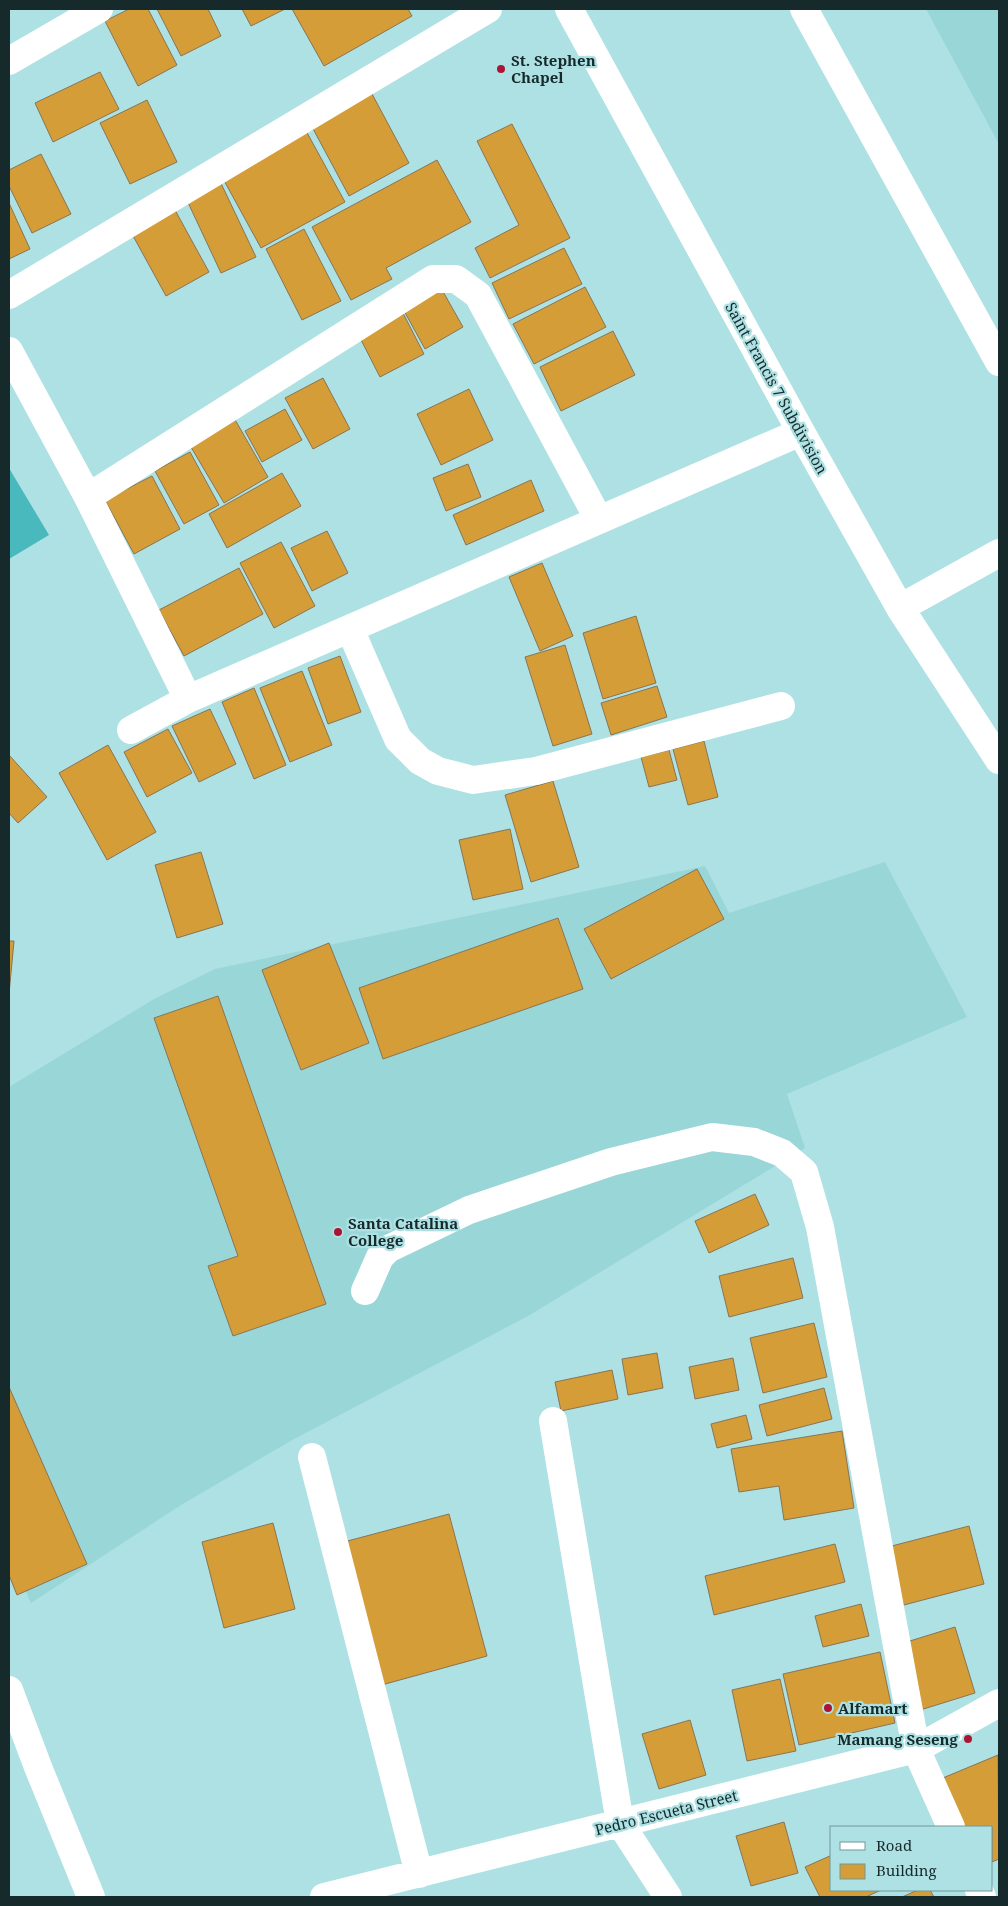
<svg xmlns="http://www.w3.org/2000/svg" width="1008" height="1906" viewBox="0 0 1008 1906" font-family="'Noto Serif',serif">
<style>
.built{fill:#99d6d8}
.green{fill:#49b9be}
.building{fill:#d49d38;stroke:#887454}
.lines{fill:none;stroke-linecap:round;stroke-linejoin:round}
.minor{stroke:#fff;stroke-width:28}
.poi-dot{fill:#ab1531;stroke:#aee1e3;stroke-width:2}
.labels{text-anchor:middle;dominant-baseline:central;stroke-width:4.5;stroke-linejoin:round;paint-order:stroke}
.poi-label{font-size:15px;font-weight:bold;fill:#162a2b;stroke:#aee1e3;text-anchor:start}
.street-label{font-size:15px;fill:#162a2b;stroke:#aee1e3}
</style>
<rect width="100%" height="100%" fill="#aee1e3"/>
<path class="built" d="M926,9H999V144Z
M885,862L967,1017L787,1094L805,1148L528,1316L294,1439L181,1505L31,1603L9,1554V1087L154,999L215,969L705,866L729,913Z"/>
<path class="green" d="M9,468L49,535L9,559Z"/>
<path class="building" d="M129,9H148L177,65L138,86L105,21Z
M157,9H208L221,36L181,56Z
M242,9H285L251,26Z
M292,9H408L412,16L324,66Z
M100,72L119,109L53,142L35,103Z
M371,92L409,163L349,196L311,125Z
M147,100L177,162L130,184L100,123Z
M512,124L570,238L490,278L475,248L519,225L477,141Z
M305,129L345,202L261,248L221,175Z
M41,154L71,214L32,233L9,186V170Z
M437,160L471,222L386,268L392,279L351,300L312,227Z
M218,177L256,257L221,273L184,194Z
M9,203L30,249L9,259Z
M175,210L209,272L166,296L132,234Z
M304,229L341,301L302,320L266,249Z
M564,248L582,284L509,319L492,283Z
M585,287L606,327L534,364L513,324Z
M441,288L463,327L425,349L403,309Z
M403,313L424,354L380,377L359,336Z
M613,331L635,375L561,411L540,367Z
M323,378L350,429L313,449L285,398Z
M469,389L493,440L441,465L417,414Z
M285,409L302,440L262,462L245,431Z
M230,411L268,477L224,503L185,437Z
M190,452L219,505L184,524L155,471Z
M468,464L481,497L446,511L433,478Z
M282,473L301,506L227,548L209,514Z
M152,476L180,529L134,554L105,500Z
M531,480L544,511L466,545L453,515Z
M327,531L348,573L312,591L291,548Z
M281,542L315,606L274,628L240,563Z
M542,563L573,636L540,651L509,577Z
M239,568L263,614L184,656L159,610Z
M636,616L656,683L603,699L583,633Z
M565,645L592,734L553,746L525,657Z
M340,656L361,712L328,724L308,668Z
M302,671L332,745L290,762L260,688Z
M657,686L667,717L611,735L601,703Z
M254,688L286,765L254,779L222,702Z
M210,709L236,764L199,782L172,726Z
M168,729L192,773L147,797L124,752Z
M704,741L718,797L688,805L673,749Z
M108,745L156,832L107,860L59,773Z
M669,750L677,780L649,787L641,757Z
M9,755L47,797L18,823L9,813Z
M553,781L579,867L531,882L505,795Z
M510,829L523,889L473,900L459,840Z
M201,852L223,924L177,938L155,865Z
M697,869L724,919L611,979L584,929Z
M558,918L583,989L383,1059L359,988Z
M9,941H14L9,994Z
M329,943L369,1043L301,1070L262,970Z
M218,996L326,1304L233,1336L208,1266L238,1256L154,1018Z
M755,1194L769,1225L709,1253L695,1221Z
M793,1258L803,1298L729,1317L719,1276Z
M814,1323L827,1377L763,1393L750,1338Z
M657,1353L663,1388L628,1395L622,1359Z
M733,1358L739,1390L695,1399L689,1367Z
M612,1370L618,1399L561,1411L555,1382Z
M9,1387L87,1564L17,1595L9,1575Z
M824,1388L832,1419L767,1436L759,1405Z
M746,1415L752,1439L717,1448L711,1424Z
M842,1431L854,1508L784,1520L779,1486L739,1492L731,1449Z
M449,1514L487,1656L378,1686L340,1543Z
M273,1523L295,1609L224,1628L202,1542Z
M969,1526L984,1584L900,1606L884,1548Z
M835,1544L845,1582L714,1615L705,1576Z
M861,1604L869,1636L823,1647L815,1616Z
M955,1627L975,1693L917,1711L897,1645Z
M880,1652L895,1723L799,1745L783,1674Z
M780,1679L796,1751L747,1761L732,1690Z
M690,1720L706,1775L659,1789L642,1734Z
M998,1755L999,1859L992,1862V1827H959L938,1780Z
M784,1822L798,1873L751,1886L736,1836Z
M832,1855V1890H881L866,1897H820L805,1867Z
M918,1890H930L934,1897H902Z"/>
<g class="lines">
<path class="minor" d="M569,9L801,432L900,608L999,760
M804,9L999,362
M9,61L99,9
M9,295L488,9
M9,351L88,497L188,699
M88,497L433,279H456L478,295L599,520
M900,608L999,553
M350,629L398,739L420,761L438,771L473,780L536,771L781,706
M131,730L188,699L801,432
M365,1291L380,1257L388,1249L469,1210L611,1162L712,1137L754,1142L782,1153L804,1172L820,1227L916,1749L951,1827
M553,1421L620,1823L668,1897
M312,1457L419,1874
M9,1690L38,1767L91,1897
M979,1890L982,1897
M324,1897L916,1749L999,1703"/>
</g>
<g class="poi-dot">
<circle cx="501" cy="69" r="5"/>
<circle cx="338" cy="1232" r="5"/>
<circle cx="828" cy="1708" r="5"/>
<circle cx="968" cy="1739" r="5"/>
</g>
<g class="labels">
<g class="poi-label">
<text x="511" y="60">St. Stephen<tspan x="511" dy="17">Chapel</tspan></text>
<text x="348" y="1223">Santa Catalina<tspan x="348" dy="17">College</tspan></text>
<text x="838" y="1708">Alfamart</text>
<text x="958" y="1739" text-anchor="end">Mamang Seseng</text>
</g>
<g class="street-label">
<text transform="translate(777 388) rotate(61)">Saint Francis 7 Subdivision</text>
<text transform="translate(666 1812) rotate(-14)">Pedro Escueta Street</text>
</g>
</g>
<rect width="1008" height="1906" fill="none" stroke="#162a2b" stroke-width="20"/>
<rect x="830" y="1826" width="162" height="65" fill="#aee1e3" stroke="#719899"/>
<rect x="840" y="1842" width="25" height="8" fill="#ffffff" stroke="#719899"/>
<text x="876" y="1851" font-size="15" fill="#162a2b">Road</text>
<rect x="840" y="1864" width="25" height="15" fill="#d49d38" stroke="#719899"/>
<text x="876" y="1876" font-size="15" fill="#162a2b">Building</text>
</svg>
